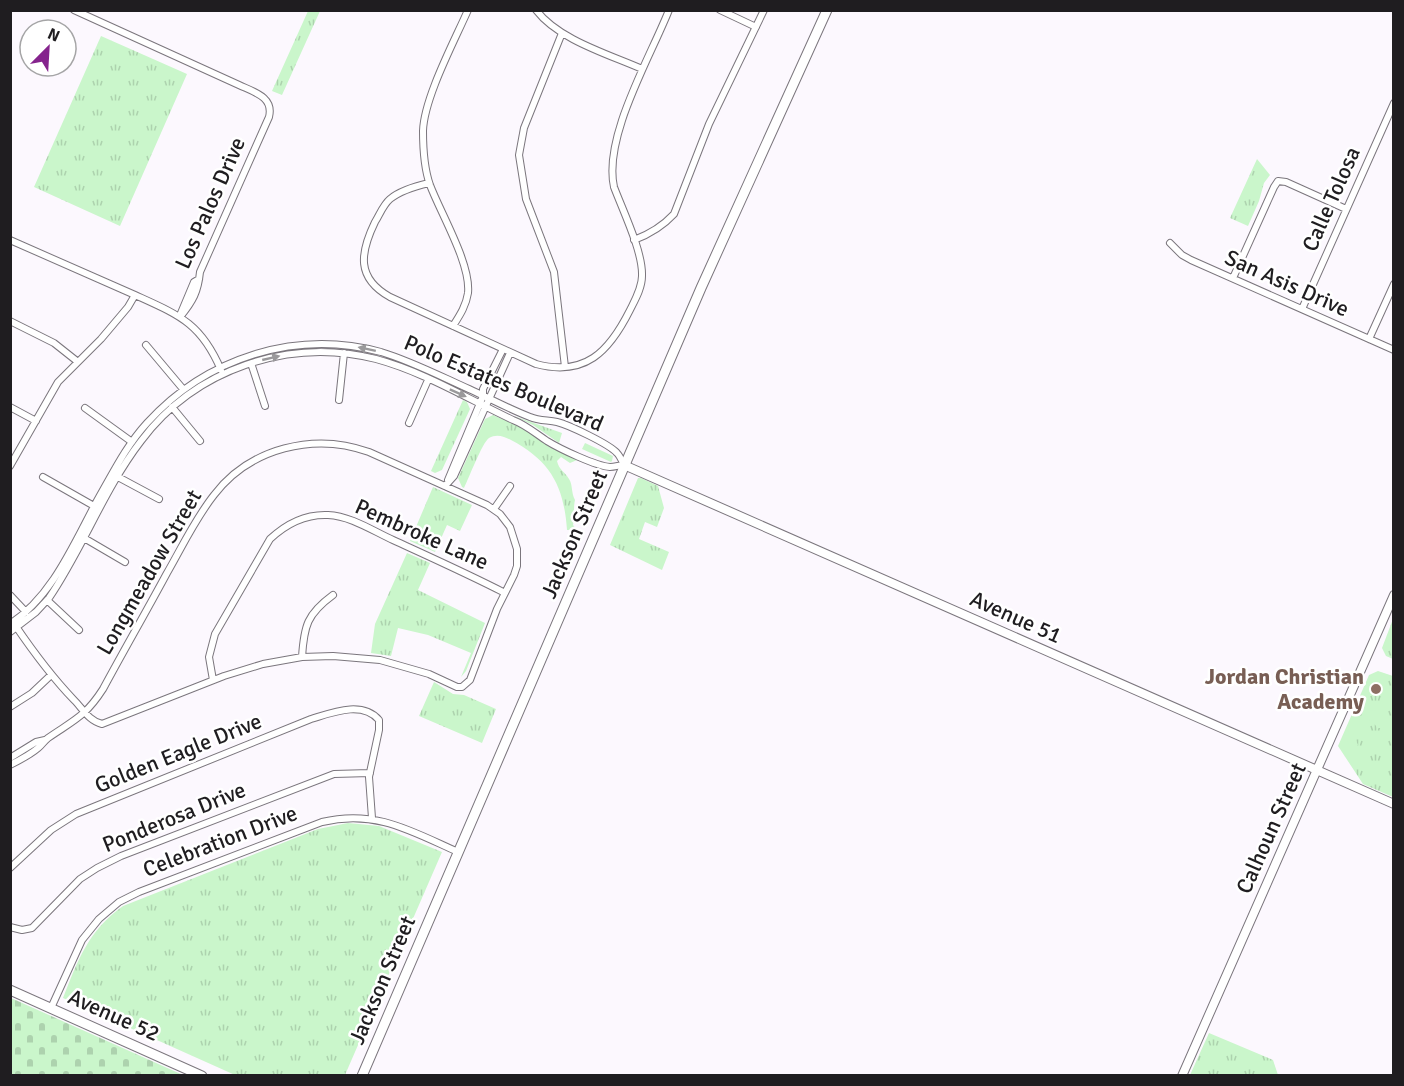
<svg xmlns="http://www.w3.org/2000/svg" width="1404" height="1086" viewBox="0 0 1404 1086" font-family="Signika,sans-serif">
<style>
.grass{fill:url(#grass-tufts)}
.cemetery{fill:url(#cemetery-stones)}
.park{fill:#caf6cb}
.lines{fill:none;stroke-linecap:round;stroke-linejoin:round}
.minor-casing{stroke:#7b767d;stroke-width:8}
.tertiary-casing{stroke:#7b767d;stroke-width:10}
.secondary-casing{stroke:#7b767d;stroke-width:11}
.minor{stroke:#fff;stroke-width:6}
.tertiary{stroke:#fff;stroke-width:8}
.secondary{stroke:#fff;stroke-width:9}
.oneway{fill:#9a999b}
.education-dot{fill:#8d6e63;stroke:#fff;stroke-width:2}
.labels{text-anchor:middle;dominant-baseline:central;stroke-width:5;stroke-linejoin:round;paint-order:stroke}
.street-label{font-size:22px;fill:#1f1d20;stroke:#fff}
.education-label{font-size:22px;font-weight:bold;fill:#785e54;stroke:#fff;text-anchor:end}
</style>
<defs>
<pattern id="grass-tufts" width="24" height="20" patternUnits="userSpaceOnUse" patternTransform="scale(1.5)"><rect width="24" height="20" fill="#caf6cb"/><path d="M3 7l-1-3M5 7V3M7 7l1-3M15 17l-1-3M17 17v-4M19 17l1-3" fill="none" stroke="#add2ae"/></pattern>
<pattern id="cemetery-stones" width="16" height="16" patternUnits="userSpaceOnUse" patternTransform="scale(1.5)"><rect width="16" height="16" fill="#caf6cb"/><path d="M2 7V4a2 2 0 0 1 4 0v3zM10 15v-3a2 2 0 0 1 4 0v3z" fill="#add2ae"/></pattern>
</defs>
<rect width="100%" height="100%" fill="#fcf8fe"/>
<path class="grass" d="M308,11H320L282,95L272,91Z
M101,36L187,74L120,226L34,187Z
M1257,159L1270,175L1264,183L1259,201L1248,226L1230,218Z
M463,400L467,402L470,409L442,470L435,473L431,471Z
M493,415L524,428L548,446L577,460L570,463L561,457L557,461C559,470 565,472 569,479C573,485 571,493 575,500C573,509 575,516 573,525L577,530H567C564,487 551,461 511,440C505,437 497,433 489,438C482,443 469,478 464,488L462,487L458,478L485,419Z
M514,416L562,433L559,443L533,425Z
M585,443L613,456L612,461L611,462L582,449Z
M638,478H641L658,486L664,508L657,527L645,522L639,539L669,552L662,570L610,545Z
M433,487L472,505L460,531L447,525L435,552L410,541Z
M407,553L430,563L418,590L485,623L466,671L461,677L471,653L428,635L398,628L391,656L371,653L375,624Z
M1393,619V659L1386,656L1382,648Z
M1378,671L1393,676V797L1363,784L1338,746L1369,675Z
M434,682L453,694L464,695L496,709L482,743L419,716Z
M348,823L379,826L442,852L345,1075H235L63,998C78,960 88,931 123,906L318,829Z
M1209,1033L1273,1060L1278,1075H1190Z"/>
<path class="cemetery" d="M11,998L183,1075H11Z"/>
<path class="park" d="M1371,710L1376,711L1386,718V724L1383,728H1377L1373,721L1366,719Z
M1349,731L1353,733L1358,745L1354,749H1351L1345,736Z"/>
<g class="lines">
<g class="minor-casing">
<path id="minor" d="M74,10L239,85C254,92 274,97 269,117L200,272C198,292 193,301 180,317
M536,10C559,40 608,54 642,69
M720,10L756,27
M562,33L524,128L519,155L526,199L554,272L565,367
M429,183C416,186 401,190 390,199C383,205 380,214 375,222C360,253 356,278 390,297L536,364C585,377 609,352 630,310C635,300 642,288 642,276C643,252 623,211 614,187C603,137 650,58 669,10
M10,240L135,295
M634,240C650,234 662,227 674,214L709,124L764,10
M1170,243L1182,255L1191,260L1394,350
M1233,278L1274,187L1278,181L1286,182L1346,209
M1302,309L1394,103
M181,313L194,282L199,279
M10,321L54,343L78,362
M453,326C460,315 466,306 468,293C471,264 441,214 430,185C424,168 423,148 423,131C424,98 454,42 468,10
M1369,339L1394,284
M146,345L183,389
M251,363L265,406
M339,400L344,353
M10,407L36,421
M172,407L200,441
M85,408L132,442
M409,423L428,380
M10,466L58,382L101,339L128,307L135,295C179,315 201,323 221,370
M43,477L94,506
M118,477L159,499
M448,480L483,396V389L503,349
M445,486L454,476L510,353
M494,509L510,486
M84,538L125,562
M10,595L26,612
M47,600L79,630
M10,624C53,596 74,543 98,499C113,473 126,446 147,423C206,358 295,329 381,352C411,361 440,376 469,389C489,398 509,409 530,417C539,421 548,420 557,422C569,425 609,444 617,453C620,456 622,461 624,465C620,465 615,467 610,467C596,466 560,449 547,441C535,433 526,425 513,420C468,399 424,372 376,359C289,337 195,369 141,441C104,489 83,548 49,598L36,612L10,632
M302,657C304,626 307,614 333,595
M213,680L209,657L215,634L270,539C286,524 306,514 328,515C351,516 373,531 393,540C430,557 468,574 505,593
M10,707L32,693L50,676
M10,758L36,742L45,740
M10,765C20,760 30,755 38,748C42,745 44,741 48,738C74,720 85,717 103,689C124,650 146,612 167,573C182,547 195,519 214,495C250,448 314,432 369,452L487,505L500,514L510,527L517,549V566L514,575L497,609L470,680L462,687H457L429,674L380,660L333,656L302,657L263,664L224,676L102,724C89,721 83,709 74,700C51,676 34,653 15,625
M10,868L51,830L76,814L311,719C331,713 362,700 379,720V730L369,777L372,818
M10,927L22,930L32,928L80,879L97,868L121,856L334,774L370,773
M51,1008L82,940L99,919L119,902L139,892L322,822C375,809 411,831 458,852"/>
</g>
<g class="tertiary-casing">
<path id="tertiary" d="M624,465L1394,804
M1182,1076L1394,595"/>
</g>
<g class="secondary-casing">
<path id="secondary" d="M10,990L202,1076
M362,1076L701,288L827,10"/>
</g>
<use href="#minor" class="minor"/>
<use href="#tertiary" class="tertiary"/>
<use href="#secondary" class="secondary"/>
</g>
<defs><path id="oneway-solid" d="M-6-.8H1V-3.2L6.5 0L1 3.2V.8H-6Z" transform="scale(1.5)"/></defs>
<g class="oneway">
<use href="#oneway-solid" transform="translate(367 349) rotate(-168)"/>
<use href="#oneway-solid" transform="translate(271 358) rotate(-13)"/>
<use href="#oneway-solid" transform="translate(458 393) rotate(24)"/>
</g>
<circle class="education-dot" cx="1376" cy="689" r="6"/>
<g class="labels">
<g class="street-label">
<text transform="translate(1331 199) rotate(-66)">Calle Tolosa</text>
<text transform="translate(210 203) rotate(-66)">Los Palos Drive</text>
<text transform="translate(1287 283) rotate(24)">San Asis Drive</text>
<text transform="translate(504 383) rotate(23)">Polo Estates Boulevard</text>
<text transform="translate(422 534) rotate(24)">Pembroke Lane</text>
<text transform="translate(574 534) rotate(-67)">Jackson Street</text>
<text transform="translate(149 572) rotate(-60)">Longmeadow Street</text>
<text transform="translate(1016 617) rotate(24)">Avenue 51</text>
<text transform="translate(178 753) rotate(-22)">Golden Eagle Drive</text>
<text transform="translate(174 817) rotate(-22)">Ponderosa Drive</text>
<text transform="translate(1271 828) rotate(-66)">Calhoun Street</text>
<text transform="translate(220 841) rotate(-21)">Celebration Drive</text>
<text transform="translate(382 980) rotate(-67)">Jackson Street</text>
<text transform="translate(114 1015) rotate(24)">Avenue 52</text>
</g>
<g class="education-label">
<text x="1364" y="676">Jordan Christian<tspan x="1364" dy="25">Academy</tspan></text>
</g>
</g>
<rect width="1404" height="1086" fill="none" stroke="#1f1d20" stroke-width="24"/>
<g transform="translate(48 48) rotate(24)"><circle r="28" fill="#ffffff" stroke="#a5a5a6" stroke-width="1.5"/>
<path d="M0-4.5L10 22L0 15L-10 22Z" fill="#85238d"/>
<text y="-9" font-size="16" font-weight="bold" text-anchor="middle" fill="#1f1d20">N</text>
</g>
</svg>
